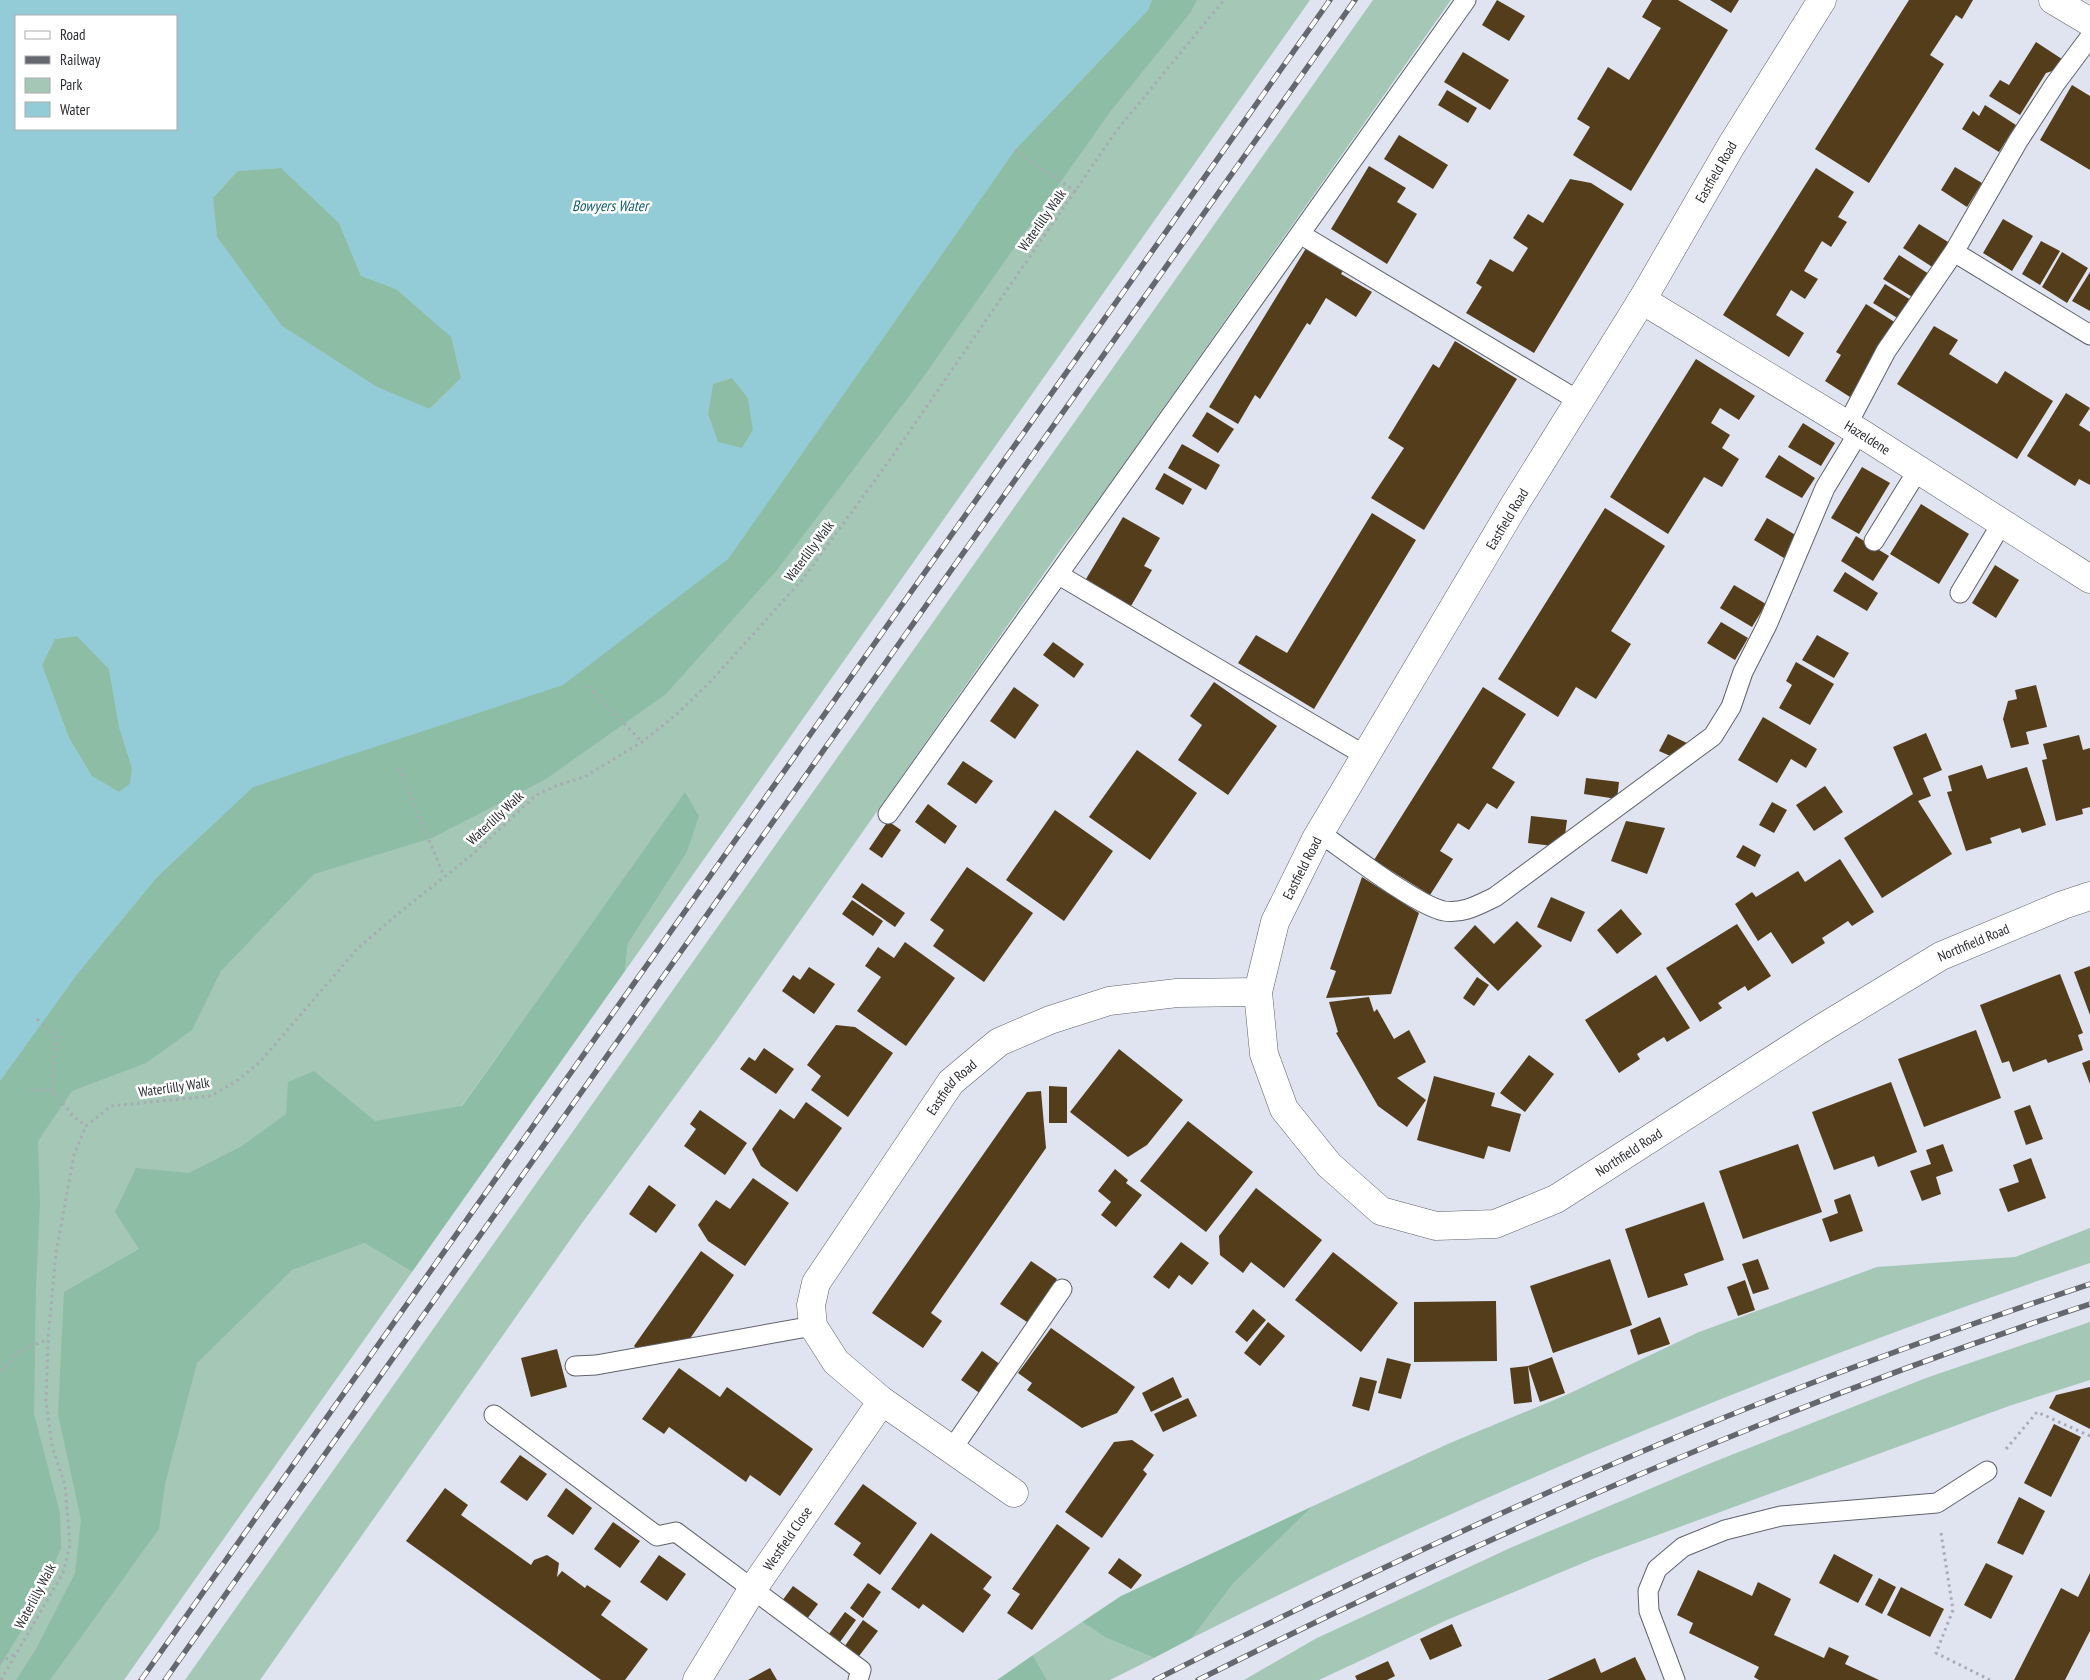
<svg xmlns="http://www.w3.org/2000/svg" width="2090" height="1680" viewBox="0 0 2090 1680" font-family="'PT Sans Narrow',sans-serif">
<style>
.green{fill:#a5c7b6;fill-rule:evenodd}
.forest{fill:#8ebda5}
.water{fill:#93ccd6;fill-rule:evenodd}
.building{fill:#543d1a}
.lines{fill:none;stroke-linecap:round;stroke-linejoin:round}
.service-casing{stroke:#5f636c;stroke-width:21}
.minor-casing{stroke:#5f636c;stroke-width:29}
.path{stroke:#a7abb4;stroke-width:3;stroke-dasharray:2.5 4;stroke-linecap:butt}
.service{stroke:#fff;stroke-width:19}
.minor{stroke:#fff;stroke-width:28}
.rail-casing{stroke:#64676d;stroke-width:5.5}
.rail{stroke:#fff;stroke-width:4;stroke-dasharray:11;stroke-linecap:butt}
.labels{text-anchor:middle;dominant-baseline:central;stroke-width:5;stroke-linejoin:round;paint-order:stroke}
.street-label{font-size:14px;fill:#2b2d31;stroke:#fff}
.water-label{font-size:15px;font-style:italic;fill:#16626d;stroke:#fff}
</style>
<rect width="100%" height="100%" fill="#e0e4f0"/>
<path class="green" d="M0,0H1310L625,971L628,944L686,854L685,793L364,1243L412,1272L124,1680H0ZM16,16H176V129H16Z
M1373,0H1451L1092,509L1064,545L718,1038L582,1223L260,1680H185Z
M2090,1228V1263C1782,1367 1481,1492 1192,1638L1233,1584L1313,1506L1450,1443L1566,1395L1699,1332L1877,1267L2015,1257Z
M2090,1322V1380L2009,1406L1595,1558L1447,1620L1319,1680H1244L1315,1639L1510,1548L1711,1463L1926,1378Z
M1082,1622L1106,1638L1154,1658L1110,1680H1047L1033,1655Z"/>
<path class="forest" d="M1152,0H1197L1190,13L1110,112L919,383L777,570L666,694L546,779L432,838L314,874L221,971L192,1030L146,1063L72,1091L38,1141L40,1203L36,1286L34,1414L60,1513L61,1549L25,1625L0,1666V1081L78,973L157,877L253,787L350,754L728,559L1015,150L1148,10Z
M281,168L339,223L361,276L396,289L452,337L461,378L429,409L377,387L282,326L217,237L213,198L238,171Z
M732,378L748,398L753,430L742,448L718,443L708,414L713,384Z
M77,636L109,669L119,727L132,768L130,784L119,792L92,776L69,738L42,665L55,639Z
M685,792L699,816L686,854L628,944L625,971L412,1272L364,1243L292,1270L197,1363L165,1484L159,1529L50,1680H16L36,1649L75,1573L81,1520L58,1414L64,1292L139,1249L115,1212L136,1168L189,1173L242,1146L286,1114L288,1082L314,1071L375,1121L462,1106Z
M1313,1506L1233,1584L1192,1638L1154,1658L1106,1638L1082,1622L1121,1596Z
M1033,1655L1047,1680H997Z"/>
<path class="water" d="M0,0H1152L1148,10L1015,150L728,559L563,685L253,787L157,877L78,973L0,1081ZM16,16H176V129H16ZM281,168L339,223L361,276L396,289L451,337L461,378L430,409L377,387L282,326L217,237L213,198L237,171ZM732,378L748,398L753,430L742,448L718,442L708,414L713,384ZM77,636L109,669L119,727L132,768L130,784L119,792L92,776L69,738L42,665L55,639Z"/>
<path class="building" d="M1497,0L1525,16L1509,41L1482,25Z
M1652,0H1678L1728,30L1631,191L1573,155L1590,127L1577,119L1608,67L1629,80L1661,28L1642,17Z
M1710,0H1739L1731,13Z
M1909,0H1973L1962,19L1956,15L1930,55L1944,64L1869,183L1815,149Z
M2036,42L2065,61L2059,69L2046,73L2020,115L1989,96L2000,80L2009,85Z
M1463,52L1509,80L1490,110L1444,82Z
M2072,85L2090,96V170L2040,140Z
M1447,90L1477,108L1468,123L1438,105Z
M1985,105L2016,125L1999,152L1962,129L1973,111L1979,116Z
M1399,135L1448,165L1433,189L1384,159Z
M1369,166L1406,188L1397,202L1417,214L1387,264L1331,229Z
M1955,167L1982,183L1967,207L1941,190Z
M1816,168L1854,192L1838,217L1847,222L1831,247L1822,241L1804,271L1818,279L1805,299L1791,290L1776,315L1804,333L1789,357L1723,315Z
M1570,179L1591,183L1624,204L1534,353L1466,313L1482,287L1476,283L1490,259L1513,272L1528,248L1513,238L1528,214L1543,223Z
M2003,219L2033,236L2012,271L1983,253Z
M1919,224L1953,245L1937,270L1903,248Z
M2041,241L2060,251L2040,285L2022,274Z
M1308,245L1345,267L1341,274L1372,292L1356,317L1326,298L1310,325L1307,323L1260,399L1255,395L1238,424L1209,407Z
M2062,252L2088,268L2067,303L2042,287Z
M1899,255L1929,274L1914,298L1883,279Z
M2090,272V311L2072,301Z
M1885,284L1911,300L1899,319L1873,303Z
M1866,304L1896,323L1850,397L1825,381L1841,355L1836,352Z
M1934,326L1958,340L1949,354L1997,384L2005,371L2053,401L2017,459L1897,384Z
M1455,341L1517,379L1424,530L1371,498L1404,448L1388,438L1433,364L1439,368Z
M1696,359L1755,396L1739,420L1720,408L1711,423L1730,435L1722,448L1739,459L1722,487L1704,477L1668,534L1610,497Z
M2066,393L2090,408L2079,425L2090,432V485L2079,479L2075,486L2027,456Z
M1207,412L1234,429L1218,453L1192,436Z
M1803,423L1835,443L1821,466L1788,447Z
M1182,444L1220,465L1206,490L1168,468Z
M1779,455L1815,478L1802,498L1765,477Z
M1862,467L1890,483L1859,534L1831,518Z
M1164,473L1192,489L1183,505L1155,489Z
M1921,504L1969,534L1939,584L1890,554Z
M1605,508L1665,546L1611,631L1631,644L1596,699L1576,687L1558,717L1498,679Z
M1372,513L1416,540L1314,709L1238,663L1256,635L1287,653Z
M1123,517L1160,538L1144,566L1152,570L1131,606L1086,579Z
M1767,518L1797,536L1784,558L1754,540Z
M1856,536L1889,556L1873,581L1841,561Z
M1995,565L2019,580L1996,618L1972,603Z
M1845,572L1878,593L1867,611L1833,591Z
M1734,585L1766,604L1752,627L1720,608Z
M1721,622L1748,638L1735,660L1707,643Z
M1817,635L1849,653L1834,678L1802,660Z
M1053,642L1084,664L1074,678L1043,655Z
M1796,662L1834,684L1810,725L1779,708L1792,685L1786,681Z
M1214,682L1277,726L1228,795L1178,760L1202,725L1190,716Z
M2036,685L2047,727L2026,732L2029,744L2011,748L2003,719L2008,701L2017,699L2015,690Z
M1014,687L1039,705L1015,739L990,721Z
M1483,687L1526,714L1492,768L1515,782L1497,809L1487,803L1469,830L1458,823L1440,851L1453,859L1430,895L1374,860Z
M1763,717L1817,749L1806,768L1791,759L1777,783L1738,760Z
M1926,733L1942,770L1923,778L1931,796L1918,801L1952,854L1882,898L1844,838L1913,794L1893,747Z
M1668,734L1689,744L1675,758L1659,751Z
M2079,735L2083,750L2090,748V807L2082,809L2083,814L2056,821L2042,760L2047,759L2043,744Z
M1137,750L1197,793L1150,860L1089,817Z
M963,761L993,781L976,804L947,784Z
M1982,765L1987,779L2027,767L2046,825L2022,833L2020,828L1990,838L1992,843L1966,851L1947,792L1952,791L1948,776Z
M1586,778L1619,782L1617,799L1584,794Z
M1825,786L1843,812L1814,831L1796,805Z
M1772,802L1787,810L1774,833L1759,825Z
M928,804L957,826L945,844L915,822Z
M1055,810L1113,851L1064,921L1006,880Z
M1531,816L1567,820L1565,835L1553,846L1528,843Z
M888,821L901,830L882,858L869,849Z
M1626,821L1665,828L1647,874L1611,861Z
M1743,845L1761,855L1755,867L1736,857Z
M1840,859L1874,912L1852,926L1848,921L1836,929L1822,938L1825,943L1792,964L1771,932L1758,941L1735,904L1752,892L1756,897L1798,871L1805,882Z
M967,867L1033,913L984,982L933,946L944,930L930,920Z
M1362,877L1419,913L1391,994L1326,998L1336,971L1330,969Z
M862,883L905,913L895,927L852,897Z
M1551,897L1585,912L1571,942L1537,927Z
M852,900L883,921L873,936L842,914Z
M1621,909L1642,934L1617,954L1597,930Z
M1517,921L1542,946L1498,991L1454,948L1475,925L1494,944Z
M1737,924L1771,976L1748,991L1745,986L1732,994L1718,1003L1722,1008L1700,1022L1666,968Z
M905,942L955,978L906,1046L857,1011L881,977L865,966L878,947L894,958Z
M2090,966V1015L2074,972Z
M809,967L835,984L814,1014L782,991L793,975L800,980Z
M2060,974L2083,1033L2078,1035L2083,1050L2048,1063L2046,1059L2013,1072L2009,1061L2002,1063L1980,1005Z
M1656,975L1690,1028L1667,1042L1664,1037L1651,1045L1637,1054L1640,1059L1619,1073L1585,1020Z
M1477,977L1489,985L1474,1006L1463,998Z
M1369,997L1374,1012L1377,1009L1394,1039L1409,1030L1426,1062L1397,1078L1426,1100L1407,1127L1378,1106L1336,1033L1338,1032L1329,1002Z
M836,1025L855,1027L893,1053L848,1117L811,1090L821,1076L807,1065Z
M1976,1030L2001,1098L1924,1127L1898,1059Z
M764,1048L794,1069L776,1094L740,1069L749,1057L755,1061Z
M1119,1049L1183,1100L1147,1145L1128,1157L1070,1112Z
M1529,1055L1554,1074L1525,1112L1500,1093Z
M2090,1060V1084L2082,1063Z
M1434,1076L1495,1093L1491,1106L1521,1114L1510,1152L1488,1146L1484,1159L1417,1140Z
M1891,1082L1917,1152L1878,1167L1874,1156L1834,1170L1812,1112Z
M1049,1086L1067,1087V1123H1049Z
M1041,1091L1046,1148L931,1313L942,1321L923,1348L872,1313L1027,1092Z
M806,1102L842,1128L797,1192L761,1166L752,1149L780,1109L794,1119Z
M2030,1105L2043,1139L2026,1145L2014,1111Z
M700,1110L747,1143L725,1175L684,1146L696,1129L690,1124Z
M1188,1121L1253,1172L1206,1232L1140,1181Z
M1798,1144L1822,1212L1743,1239L1719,1171Z
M1943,1144L1953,1171L1936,1177L1941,1194L1922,1201L1910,1171L1931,1164L1926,1150Z
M2031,1158L2046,1198L2008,1212L1999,1189L2019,1182L2013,1165Z
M1115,1169L1128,1180L1126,1183L1142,1195L1116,1227L1101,1215L1111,1202L1098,1191Z
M753,1178L789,1203L745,1266L708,1241L698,1225L716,1200L730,1209Z
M649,1185L676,1205L656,1233L629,1214Z
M1256,1188L1322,1240L1284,1288L1251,1262L1243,1273L1220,1255L1219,1236Z
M1850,1194L1863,1231L1830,1242L1822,1219L1838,1213L1834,1200Z
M1704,1202L1724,1260L1684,1274L1688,1285L1648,1298L1625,1229Z
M1181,1242L1209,1263L1192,1285L1179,1275L1169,1289L1153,1277Z
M701,1251L734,1275L687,1343L645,1355L634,1346Z
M1333,1252L1398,1303L1361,1352L1295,1300Z
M1610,1259L1632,1325L1553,1353L1530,1286Z
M1758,1259L1769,1289L1753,1294L1742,1264Z
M1031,1261L1057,1279L1027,1322L1000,1304Z
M1745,1280L1755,1310L1738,1316L1727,1287Z
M1496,1301L1497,1361L1414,1362V1302Z
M1253,1309L1266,1320L1247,1342L1235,1332Z
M1660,1317L1670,1344L1638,1355L1630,1330Z
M1268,1322L1285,1336L1260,1366L1244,1353Z
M1051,1328L1135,1387L1117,1413L1082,1428L1027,1390L1032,1383L1018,1373Z
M557,1349L567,1387L531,1397L521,1358Z
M982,1351L1001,1365L981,1394L961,1380Z
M1552,1357L1565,1393L1540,1402L1528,1366Z
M1387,1358L1411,1364L1401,1399L1378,1393Z
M1528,1366L1532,1402L1514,1404L1510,1368Z
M679,1368L720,1397L727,1387L813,1449L780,1496L750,1475L746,1482L669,1427L664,1434L642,1419Z
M1173,1377L1182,1397L1151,1412L1142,1393Z
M1360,1377L1377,1381L1369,1411L1352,1406Z
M2090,1387V1429L2049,1408L2056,1395Z
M1188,1398L1197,1416L1163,1432L1154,1414Z
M2054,1424L2081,1437L2051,1497L2024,1483Z
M1132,1440L1154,1455L1143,1470L1147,1474L1102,1538L1065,1512L1114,1442Z
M520,1455L547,1474L527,1501L500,1482Z
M863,1484L917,1523L880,1575L853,1555L861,1543L834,1524Z
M445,1488L468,1505L461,1515L531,1565L534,1560L547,1555L559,1563L557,1577L562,1571L585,1588L587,1585L611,1601L601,1615L648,1649L625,1680H601L406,1541Z
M566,1488L592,1508L573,1535L547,1516Z
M2019,1497L2045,1511L2023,1555L1997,1543Z
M613,1522L640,1541L620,1568L594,1549Z
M1057,1524L1090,1548L1032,1630L1007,1613L1020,1594L1012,1589Z
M931,1533L992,1577L983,1589L991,1595L963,1633L923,1604L919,1609L891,1589Z
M1834,1554L1873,1575L1858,1603L1819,1583Z
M659,1555L686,1574L667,1601L640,1582Z
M1119,1558L1142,1575L1131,1589L1108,1573Z
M1986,1563L2013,1576L1991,1619L1964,1605Z
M1698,1570L1752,1596L1758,1582L1791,1599L1774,1635L1824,1658L1829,1647L1849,1656L1845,1664L1879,1680H1759L1754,1677L1759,1667L1689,1633L1693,1623L1677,1615Z
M2090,1573V1631L2065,1680H2014L2061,1588L2078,1597Z
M1879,1578L1896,1587L1882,1614L1865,1605Z
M868,1583L881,1592L863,1618L850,1608Z
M793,1586L818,1604L807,1619L782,1601Z
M1901,1587L1944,1609L1930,1637L1887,1615Z
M845,1612L856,1620L837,1646L826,1638Z
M863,1620L878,1631L856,1660L842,1650Z
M1452,1624L1462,1646L1430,1660L1420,1639Z
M1635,1657L1646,1680H1547L1595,1658L1601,1673Z
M1388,1661L1395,1676L1387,1680H1357L1355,1676Z
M770,1668L777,1680H748Z"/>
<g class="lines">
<g class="service-casing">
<path id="service" d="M1300,234L1579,401
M1954,252L2090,335
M1847,425L1886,351L1954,252L2018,141L2055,84L2090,37
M1874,541L1918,470
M1059,575L1366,756
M1960,593L2002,523
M888,814L1466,0
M1320,833C1346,851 1417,906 1444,911C1463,914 1478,905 1495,897L1713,736L1731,707L1743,672L1767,625L1825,488L1859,432
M575,1366L596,1365L813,1326
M494,1415L657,1536L676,1532L861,1670L858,1680
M952,1449L1062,1289
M1675,1680L1649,1611L1648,1591L1657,1569L1683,1547L1725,1530L1781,1516L1937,1503L1987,1471"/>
</g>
<g class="minor-casing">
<g id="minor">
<path id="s1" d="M1822,0L1731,146L1642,300L1515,504L1316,839L1275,922L1258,992L1264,1054L1284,1109L1329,1165L1381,1211L1436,1226L1495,1224L1556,1199L1819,1030L1941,956L2063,905L2090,896"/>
<path d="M2053,0L2090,22"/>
<path id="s2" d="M1642,300L1859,432L2090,579"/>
<path id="s3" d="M1014,1493L882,1401L836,1362L813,1326L811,1305L816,1283L951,1082L999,1042L1050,1020L1109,1001L1177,993L1258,992"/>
<path id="s4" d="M697,1680L752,1590L882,1401"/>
</g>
</g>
<path class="path" d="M1015,150L1076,192
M588,686L642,742
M399,768L444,876
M37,1019L57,1036L52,1090L74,1117L86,1126
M31,1090H52
M0,1371L20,1351L48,1339
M2006,1449L2037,1412L2090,1436
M1941,1533L1953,1610L1936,1653L1990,1680
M0,1662L17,1653
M1,1680L63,1573L70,1545L65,1485L52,1446L46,1401L48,1339L56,1253L74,1155L86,1126L111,1106L211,1096L238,1080L260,1062L357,949L399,913L473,854L536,795L558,785L584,777L642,742L677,714L711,681L802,580L894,454L1117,130L1224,0"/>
<use href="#service" class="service"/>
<use href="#minor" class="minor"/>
<g class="rail-casing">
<path id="rail" d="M141,1680L1330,0
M165,1680L1355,0
M1155,1680C1319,1597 1485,1518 1655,1446C1797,1386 1943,1333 2090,1284
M1198,1680C1488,1535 1782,1405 2090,1304"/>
</g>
<use href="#rail" class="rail"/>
</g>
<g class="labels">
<g class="street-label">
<text transform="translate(1716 172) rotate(-60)">Eastfield Road</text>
<text transform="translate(1042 220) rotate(-55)">Waterlilly Walk</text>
<text stroke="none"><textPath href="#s2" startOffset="264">Hazeldene</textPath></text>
<text transform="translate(1507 519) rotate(-59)">Eastfield Road</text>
<text transform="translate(809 551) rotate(-53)">Waterlilly Walk</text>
<text transform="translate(495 818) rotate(-43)">Waterlilly Walk</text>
<text transform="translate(1302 868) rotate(-63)">Eastfield Road</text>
<text stroke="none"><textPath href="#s1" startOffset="2079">Northfield Road</textPath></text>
<text transform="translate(174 1087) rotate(-8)">Waterlilly Walk</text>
<text stroke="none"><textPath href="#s3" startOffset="546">Eastfield Road</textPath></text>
<text stroke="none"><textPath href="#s1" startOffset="1675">Northfield Road</textPath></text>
<text stroke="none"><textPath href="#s4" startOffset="168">Westfield Close</textPath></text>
<text transform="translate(35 1596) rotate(-62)">Waterlilly Walk</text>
</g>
<g class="water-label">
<text x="610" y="205">Bowyers Water</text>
</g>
</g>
<rect x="15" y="15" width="162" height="115" fill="#ffffff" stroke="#aaabad"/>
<rect x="25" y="31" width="25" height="8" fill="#ffffff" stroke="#aaabad"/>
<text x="60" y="40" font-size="15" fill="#2b2d31">Road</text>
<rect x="25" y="56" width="25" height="8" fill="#64676d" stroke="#aaabad"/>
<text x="60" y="65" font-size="15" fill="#2b2d31">Railway</text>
<rect x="25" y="78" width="25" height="15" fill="#a5c7b6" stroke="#aaabad"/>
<text x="60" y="90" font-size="15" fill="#2b2d31">Park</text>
<rect x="25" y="102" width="25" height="15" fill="#93ccd6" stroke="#aaabad"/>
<text x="60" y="115" font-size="15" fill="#2b2d31">Water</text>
</svg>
